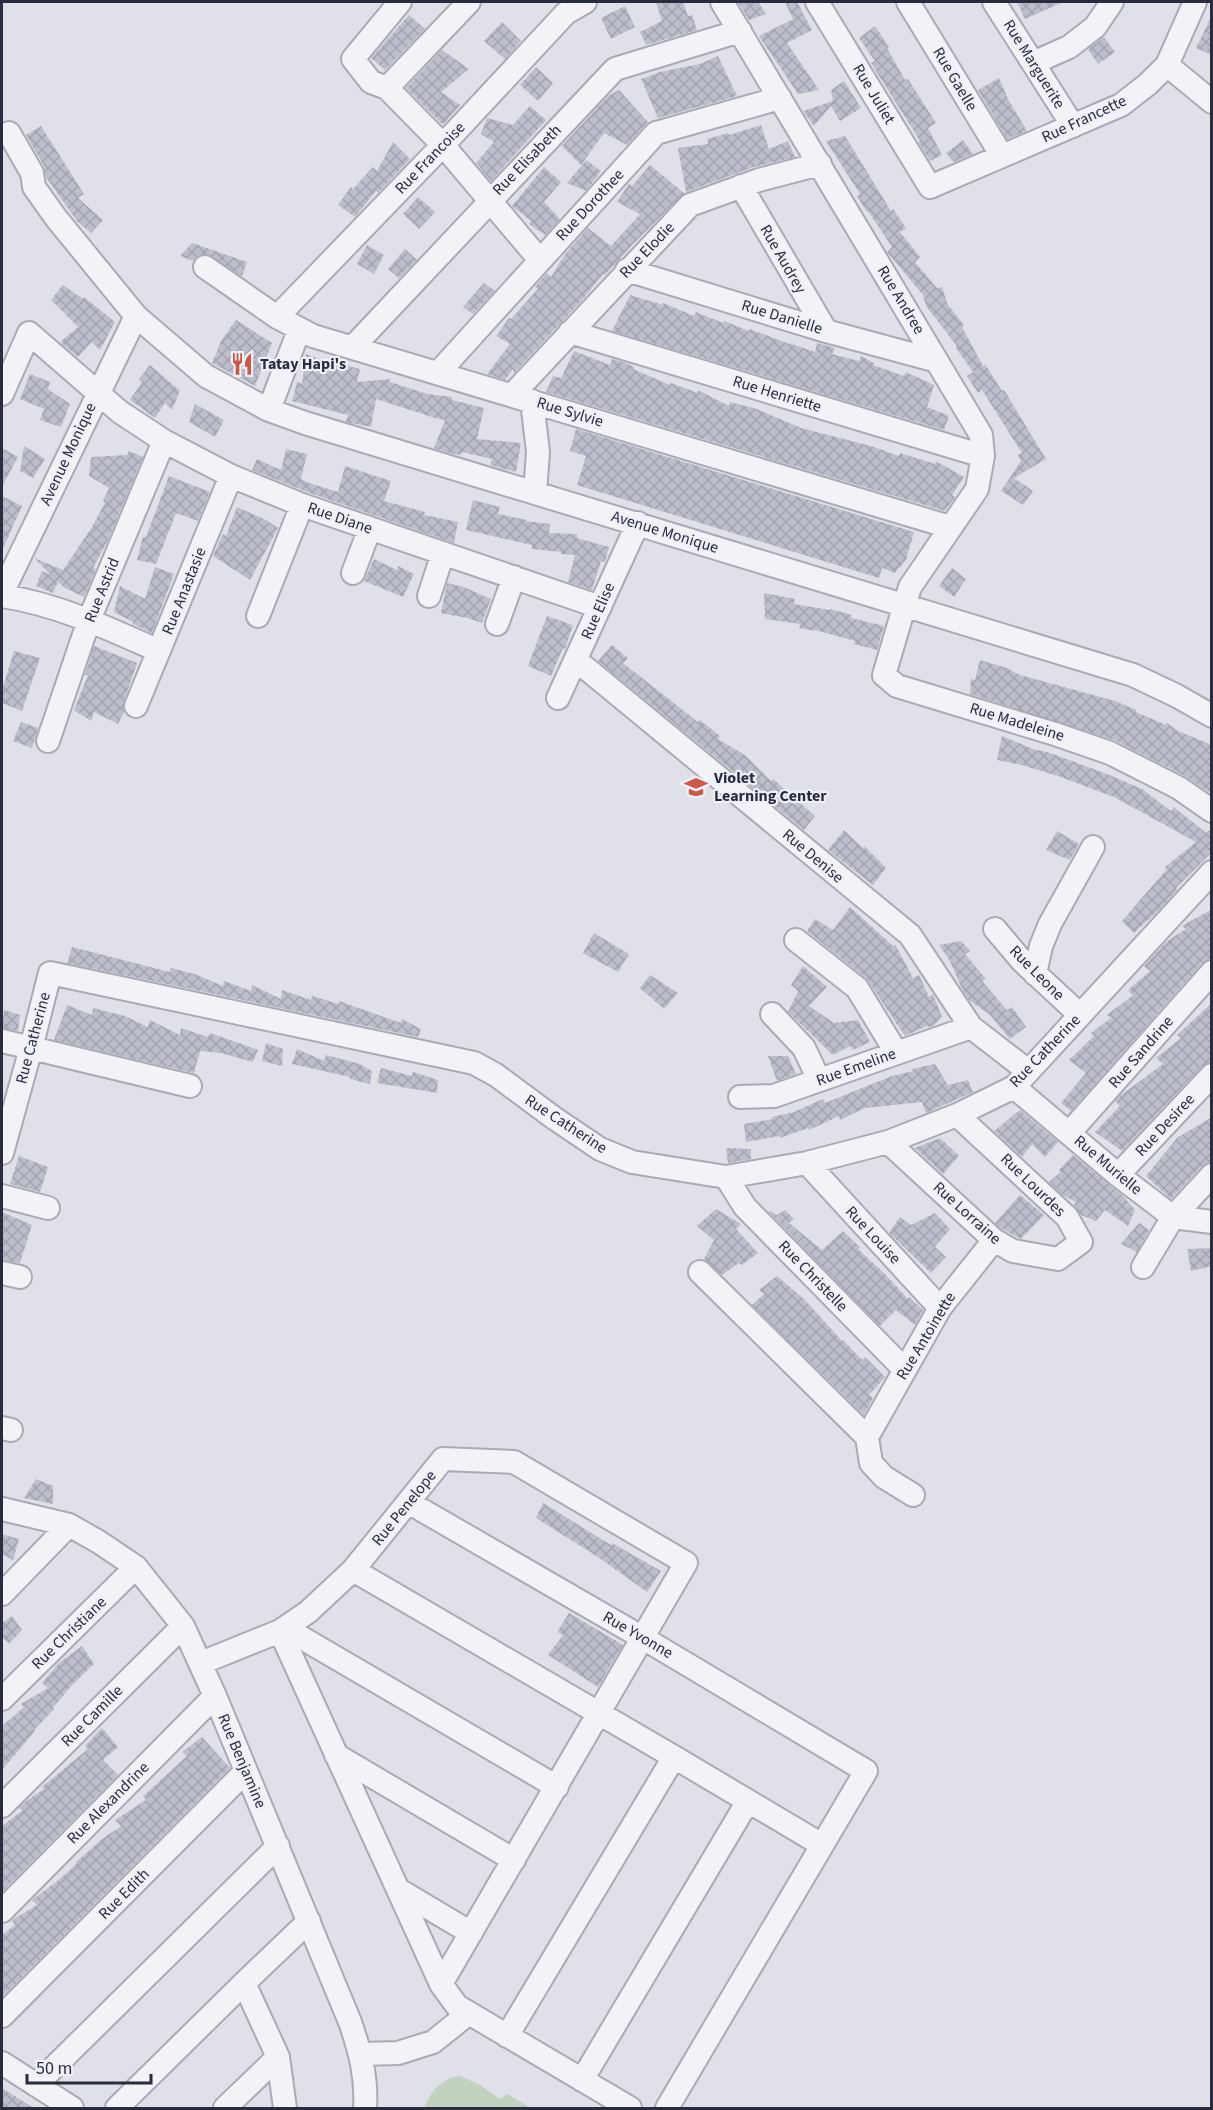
<svg xmlns="http://www.w3.org/2000/svg" width="1213" height="2110" viewBox="0 0 1213 2110" font-family="'Source Sans 3',sans-serif">
<style>
.garden{fill:#c1d2c1}
.building{fill:url(#building-cross-hatch)}
.lines{fill:none;stroke-linecap:round;stroke-linejoin:round}
.minor-casing{stroke:#a9aab5;stroke-width:26}
.minor{stroke:#f2f2f7;stroke-width:22}
.labels{text-anchor:middle;dominant-baseline:central;stroke-width:4.5;stroke-linejoin:round;paint-order:stroke}
.street-label{font-size:16px;fill:#292b3f;stroke:#eff0f6}
.poi-label{font-size:16px;font-weight:bold;fill:#292b3f;stroke:#eff0f6;text-anchor:start}
</style>
<defs>
<pattern id="building-cross-hatch" width="8" height="8" patternUnits="userSpaceOnUse" patternTransform="scale(1.5)"><rect width="8" height="8" fill="#bdbecb"/><path d="M0 0l8 8M0 8l8-8" fill="none" stroke="#a2a3af"/></pattern>
</defs>
<rect width="100%" height="100%" fill="#e0e1e8"/>
<path class="garden" d="M460,2076L480,2085L500,2099L507,2094L531,2108H424C431,2092 441,2078 460,2076Z"/>
<path class="building" d="M656,2H683L688,16L692,15L697,30L646,45L640,32L662,21Z
M738,2H758L766,14L749,20Z
M785,2H797L812,30L787,43L819,90L798,94L759,36L793,19Z
M1017,2H1063L1025,19Z
M625,6L635,27L611,39L601,18Z
M409,15L425,29L385,70L371,58Z
M1212,15V55L1196,48Z
M502,22L521,41L505,59L484,41Z
M875,26L889,47L887,48L905,80L908,79L936,123L928,128L942,155L930,161L918,142L920,141L871,63L875,61L859,38Z
M1104,37L1115,52L1098,64L1088,49Z
M442,50L469,69L441,92L460,105L443,125L406,88Z
M718,56L737,96L658,118L641,79L660,72L700,64Z
M536,67L553,83L538,101L520,85Z
M999,78L1008,99L1027,131L1007,139L978,90Z
M844,81L861,108L840,121L831,106L814,126L803,111L833,101L831,90Z
M619,90L648,122L627,145L604,133L581,165L562,146L608,96Z
M530,106L546,120L491,181L476,163L494,142L481,134L487,118L513,125Z
M761,125L769,149L788,141L795,157L754,167L686,192L678,148L708,144L707,139L728,133L729,135Z
M41,126L84,194L78,198L103,220L91,233L77,221L46,177L44,166L26,135Z
M845,136L891,211L893,209L906,228L900,232L920,257L915,262L937,288L942,287L948,305L964,325L962,327L983,366L985,364L1002,391L1004,390L1046,459L1014,478L1033,491L1023,505L1001,491L1021,461L1018,455L1022,453L982,390L978,393L967,376L973,372L955,347L957,346L926,306L923,295L887,252L892,247L868,211L867,212L857,196L860,194L826,141Z
M963,140L973,154L954,162L946,153Z
M393,142L410,159L378,193L376,191L355,217L338,205L351,187L353,189L373,167L377,171Z
M586,160L601,171L586,191L567,183Z
M650,165L684,193L633,244L605,275L603,274L584,298L514,373L513,369L505,380L487,374L510,344L496,336L509,318L511,319L538,289L535,287L547,273L551,277L566,253L588,228L611,246L640,214L617,202L629,184L632,186Z
M544,167L561,182L544,202L560,219L545,235L529,224L531,221L512,206Z
M418,197L435,212L419,229L403,214Z
M192,243L247,262L242,276L207,254L199,255L193,261L180,256Z
M367,245L384,255L374,274L357,264Z
M405,249L417,260L399,278L388,269Z
M484,283L495,291L473,314L463,307Z
M63,285L83,299L84,297L115,322L100,350L92,342L78,357L60,342L78,327L51,300Z
M630,295L663,305V303L694,316L696,312L723,323L724,321L749,331L750,329L789,344V343L815,352L817,343L835,348L832,354L859,361L861,356L874,363L873,365L904,376L906,372L934,385L927,407L949,416L944,430L612,331Z
M236,320L272,343L255,386L212,363L221,341Z
M574,351L610,365L612,359L623,362L634,367L633,369L670,385L671,383L698,393V390L729,406L730,402L757,409L801,428L871,446L899,456L900,453L935,464L936,461L964,477L952,495L955,497L945,511L546,392L553,376L561,378Z
M306,354L336,365L337,363L360,369L357,382L390,379V382L427,394L452,397V400L484,408L477,439L521,443L516,472L490,465L492,459L462,452L461,455L449,453L434,448L445,420L435,418L376,399L371,427L346,422L348,415L292,401L297,382L302,384Z
M150,365L180,391L172,410L165,403L155,418L130,400L142,382L139,379Z
M30,374L50,382L48,389L70,404L61,427L40,420L44,409L20,399Z
M195,404L224,420L215,437L189,422Z
M576,429L914,532L906,560L895,573L882,568L879,578L577,485L586,456L570,451Z
M24,446L45,459L33,478L20,471Z
M2,448L18,457L2,487Z
M286,449L307,454L301,479L309,483L338,492L345,466L391,481L384,501L425,512L424,515L458,522L454,543L307,492L252,470L257,459L281,470Z
M129,451L143,457L108,540L93,568L96,569L84,597L65,588L58,582L53,593L36,586L42,571L51,575L34,558L63,570L92,527L105,503L103,501L109,488L89,476L91,457L127,455Z
M169,476L210,492L198,521L176,513L156,564L137,560L143,537H146Z
M2,496L22,506L2,551Z
M473,500L500,507L498,514L527,520L526,521L550,524L549,533L577,534V538L609,547L605,562L601,561L592,590L568,582L575,555L561,554V552L532,549V545L466,530Z
M237,507L266,520L278,528L250,580L213,556L223,534L226,536Z
M374,559L397,570L398,566L414,574L403,597L364,581Z
M155,567L174,574L152,633L133,624V622L114,612L120,586L145,599Z
M952,568L966,579L954,597L939,586Z
M447,583L464,587L491,599L482,623L467,618L441,613Z
M764,593L795,599L794,604L830,610V609L852,615L851,618L884,626L877,650L854,644L855,641L815,630V631L799,628L800,624L765,619Z
M547,616L573,625L565,649L563,648L551,676L528,666Z
M612,645L628,658L623,663L698,722L700,720L720,736L718,739L746,756L771,781L773,779L815,816L804,830L598,661Z
M94,646L137,663L124,701V712L118,724L94,712L91,721L74,710L88,675H85Z
M14,651L40,658L22,711L2,703V690Z
M980,660L1007,668L1020,675L1115,701L1136,710V712L1166,725L1167,723L1178,731L1212,745V794L1185,776L1114,740L970,694L971,679L975,680Z
M21,722L38,728L32,748L13,741Z
M1002,736L1038,751L1039,750L1053,754L1107,774L1142,789L1171,811L1174,807L1206,833L1212,828V852L1176,888L1177,890L1160,909L1134,933L1122,921L1167,869L1165,867L1196,842L1114,797L1058,776L1022,765L997,760Z
M844,830L863,848L864,846L886,868L873,885L828,850Z
M1057,831L1079,844L1070,860L1046,850Z
M850,907L893,946L895,944L913,978L919,975L929,997L933,994L942,1017L933,1026L929,1027L927,1026L905,1036L866,978L807,931L815,919L833,930Z
M1212,909L1211,959L1202,963L1071,1111L1061,1103L1086,1073L1069,1060L1094,1036L1091,1033L1111,1018L1107,1015L1133,995L1128,990L1150,971L1144,966L1153,956L1166,942L1186,929L1182,926Z
M594,933L629,954L618,972L583,953Z
M961,941L970,951L965,954L986,979L982,981L1007,1010L1012,1007L1026,1027L1010,1039L990,1015L969,1000L962,989L950,961L939,945Z
M72,947L170,972L171,968L195,974L223,986L224,981L251,991L252,985L281,999L282,990L311,1000L312,996L339,1004V1001L401,1023L402,1019L421,1029L418,1037L67,963Z
M803,966L827,987L809,1006L834,1023L858,1020L870,1042L853,1050L850,1046L833,1055L788,1012L798,991L791,985Z
M650,975L678,993L664,1009L640,988Z
M1212,1003V1062L1202,1066L1122,1151L1095,1132L1120,1106L1115,1101L1121,1095L1163,1064L1156,1058L1181,1038L1177,1035Z
M67,1005L92,1015L93,1008L125,1016L148,1027L150,1020L180,1035L181,1028L208,1037L210,1033L258,1050L253,1062L221,1053L200,1051L194,1073L54,1040Z
M4,1010L20,1015L18,1031L2,1028Z
M266,1043L283,1049L282,1066L262,1061Z
M297,1049L324,1061L326,1055L360,1064L372,1071L370,1084L350,1079V1077L292,1064Z
M768,1056H788L796,1074L777,1081Z
M935,1064L948,1085L968,1080L973,1092L926,1113L922,1102L865,1108L840,1120L839,1116L809,1130L808,1128L780,1138L779,1136L746,1142L744,1124L773,1119L772,1117L794,1112L823,1099L825,1103L892,1076L913,1071L912,1069Z
M381,1068L412,1076L413,1072L438,1080L437,1093L377,1083Z
M1020,1110L1058,1142L1045,1157L1032,1144L1022,1157L994,1131Z
M1212,1117L1211,1162L1202,1166L1171,1199L1146,1176L1177,1138Z
M940,1138L959,1156L943,1174L915,1148Z
M726,1148L751,1149V1159L728,1163Z
M1073,1155L1122,1195L1135,1210L1128,1226L1105,1210L1096,1221L1081,1215L1074,1205L1076,1202L1063,1195L1049,1182L1061,1172L1059,1170Z
M19,1156L48,1167L40,1192L10,1184Z
M1020,1195L1044,1215L1021,1239L1002,1229L995,1223Z
M716,1209L741,1224L736,1229L758,1253L742,1265L739,1263L722,1275L704,1259L714,1240L697,1226Z
M785,1210L794,1219L789,1223L822,1250L843,1231L861,1248L858,1249L885,1274L908,1299L909,1297L923,1310L915,1325L896,1310L880,1326L769,1212L770,1211L777,1215Z
M2,1212L32,1225L20,1263L2,1260Z
M935,1213L950,1229L935,1247L946,1257L931,1273L889,1233L900,1217L911,1225Z
M1139,1223L1149,1230L1137,1252L1121,1244Z
M1212,1248V1266L1191,1271L1187,1249Z
M777,1276L804,1299L842,1341L843,1340L862,1360L865,1357L885,1377L869,1395L873,1398L864,1415L752,1305L764,1294L759,1290Z
M36,1479L53,1486V1504L24,1498Z
M543,1503L611,1545L612,1543L661,1571L647,1592L598,1557L536,1518Z
M2,1534L19,1539L13,1560L2,1554Z
M569,1613L623,1645L598,1687L548,1655L563,1635L557,1632Z
M12,1616L22,1630L9,1644L2,1637V1623Z
M82,1646L94,1664L71,1686L53,1708L54,1709L34,1730L35,1731L2,1770V1726L24,1707L21,1704L48,1688L42,1683L59,1663Z
M102,1728L118,1747L103,1760L118,1775L2,1892V1826L23,1810L19,1808L26,1801L44,1789L42,1787L88,1749L85,1746Z
M202,1737L230,1768L2,1997V1935L15,1925L12,1920L37,1905L32,1900L60,1879L77,1863L76,1862L102,1839L121,1826L115,1820L146,1800L143,1796L187,1756L182,1752Z
M2,2088L35,2109H2Z"/>
<g class="lines">
<g class="minor-casing">
<path id="minor" d="M400,2L353,59L371,82L387,88L443,145L539,259
M722,2L981,435L983,456L977,489L910,587L884,675L897,686L1055,734L1110,753L1179,788L1212,811
M817,2L930,187L1121,105L1148,84L1167,65L1195,2
M908,2L1002,156
M994,2L1073,126
M1033,63L1069,47L1095,27L1112,2
M1167,65L1212,102
M387,88L469,2
M9,133L32,173L34,187L56,218L136,316L206,376L269,410L305,423L1133,675L1177,696L1212,716
M741,186L826,331
M205,267L277,317L313,336L950,527
M627,270L826,331L937,361
M277,317L443,145L566,13L585,2
M570,332L983,456
M352,348L615,69L740,31
M438,373L656,133L780,98
M2,394L29,333L120,412L164,441L231,476L302,505L600,607
M512,395L690,205L759,180L820,164
M532,401L538,452L535,493
M269,410L299,330
M353,573L370,528
M2,593L136,316
M2,596C57,604 108,628 159,651
M429,596L443,553
M258,616L302,505
M497,624L514,577
M576,660L910,935L971,1027L1028,1071
M558,698L638,523
M136,706L231,476
M48,741L89,620L164,441
M995,929L1022,961L1080,1015
M796,940L857,988L896,1052
M1035,974L1041,946L1050,924L1093,847
M772,1014L804,1048L819,1080
M2,1041L190,1086
M1014,1087L1118,1175L1173,1217L1212,1222
M740,1097L774,1096L971,1027
M1070,1132L1212,972
M888,1142L994,1240L1013,1251L1058,1259L1081,1242L1067,1217L957,1115
M2,1153L31,1048L50,973L474,1063L496,1075L554,1118L600,1149L632,1162L726,1177L807,1163L888,1142L957,1115L1014,1087L1212,872
M807,1163L940,1308
M1118,1175L1212,1075
M726,1177L745,1207L905,1370
M2,1196L48,1208
M1143,1267L1173,1217L1212,1175
M700,1272L867,1437
M2,1273L20,1277
M2,1428L11,1430
M867,1437L940,1308L994,1240
M867,1437L871,1463L884,1477L913,1495
M408,1502L643,1638L866,1771L667,2108
M2,1509L69,1525L99,1542L136,1567L183,1626L215,1696L350,2022C360,2051 367,2077 365,2108
M353,1570L674,1757L822,1845
M2,1594L69,1525
M285,1628L557,1787
M280,1631L441,1984L457,2006L630,2108
M201,1663L280,1631L308,1612L353,1570L443,1459L514,1462L686,1563L441,1984
M2,1699L136,1567
M336,1755L514,1860
M2,1806L183,1626
M399,1890L471,1933
M2,1911L215,1696
M244,1983L278,2057L285,2108
M2,2016L246,1771
M507,2036L674,1757
M361,2054L398,2053L433,2042L469,2013
M2,2063L72,2108
M582,2080L748,1801
M36,2085L278,1846
M117,2108L244,1983L309,1921
M225,2108L278,2057"/>
</g>
<use href="#minor" class="minor"/>
</g>
<defs>
<g id="restaurant-bare" transform="scale(1.8)"><path d="M-5-6h1v4h1v-4h1v4h1v-4h1v5L-1.5 .5V6h-2V.5L-5-1ZM5-6V6H3V1.5H1.5Q1.5-4 5-6Z" fill="#c95949" stroke="#eff0f6" stroke-width="2.5" paint-order="stroke"/></g>
<g id="school-bare" transform="scale(1.8)"><path d="M0-5L7-2L0 1L-7-2ZM-4 1L0 2.5L4 1V4Q0 6-4 4Z" fill="#c95949" stroke="#eff0f6" stroke-width="2.5" paint-order="stroke"/></g>
</defs>
<g fill-rule="evenodd">
<use href="#restaurant-bare" x="242" y="364"/>
<use href="#school-bare" x="696" y="787"/>
</g>
<g class="labels">
<g class="street-label">
<text transform="translate(1034 64) rotate(58)">Rue Marguerite</text>
<text transform="translate(955 79) rotate(59)">Rue Gaelle</text>
<text transform="translate(874 94) rotate(59)">Rue Juliet</text>
<text transform="translate(1084 119) rotate(-25)">Rue Francette</text>
<text transform="translate(430 158) rotate(-46)">Rue Francoise</text>
<text transform="translate(527 160) rotate(-46)">Rue Elisabeth</text>
<text transform="translate(590 205) rotate(-47)">Rue Dorothee</text>
<text transform="translate(647 250) rotate(-46)">Rue Elodie</text>
<text transform="translate(783 259) rotate(60)">Rue Audrey</text>
<text transform="translate(901 300) rotate(59)">Rue Andree</text>
<text transform="translate(782 317) rotate(17)">Rue Danielle</text>
<text transform="translate(777 394) rotate(17)">Rue Henriette</text>
<text transform="translate(570 412) rotate(17)">Rue Sylvie</text>
<text transform="translate(68 454) rotate(-65)">Avenue Monique</text>
<text transform="translate(340 518) rotate(19)">Rue Diane</text>
<text transform="translate(665 532) rotate(17)">Avenue Monique</text>
<text transform="translate(102 590) rotate(-68)">Rue Astrid</text>
<text transform="translate(184 591) rotate(-68)">Rue Anastasie</text>
<text transform="translate(598 611) rotate(-66)">Rue Elise</text>
<text transform="translate(1017 722) rotate(17)">Rue Madeleine</text>
<text transform="translate(813 856) rotate(40)">Rue Denise</text>
<text transform="translate(1037 973) rotate(45)">Rue Leone</text>
<text transform="translate(33 1038) rotate(-75)">Rue Catherine</text>
<text transform="translate(1045 1051) rotate(-46)">Rue Catherine</text>
<text transform="translate(1141 1052) rotate(-49)">Rue Sandrine</text>
<text transform="translate(856 1067) rotate(-20)">Rue Emeline</text>
<text transform="translate(566 1124) rotate(33)">Rue Catherine</text>
<text transform="translate(1165 1125) rotate(-47)">Rue Desiree</text>
<text transform="translate(1108 1165) rotate(40)">Rue Murielle</text>
<text transform="translate(1033 1185) rotate(44)">Rue Lourdes</text>
<text transform="translate(967 1213) rotate(42)">Rue Lorraine</text>
<text transform="translate(873 1235) rotate(47)">Rue Louise</text>
<text transform="translate(813 1276) rotate(46)">Rue Christelle</text>
<text transform="translate(926 1336) rotate(-59)">Rue Antoinette</text>
<text transform="translate(404 1508) rotate(-51)">Rue Penelope</text>
<text transform="translate(69 1633) rotate(-44)">Rue Christiane</text>
<text transform="translate(638 1635) rotate(30)">Rue Yvonne</text>
<text transform="translate(92 1716) rotate(-45)">Rue Camille</text>
<text transform="translate(242 1761) rotate(67)">Rue Benjamine</text>
<text transform="translate(108 1803) rotate(-45)">Rue Alexandrine</text>
<text transform="translate(124 1894) rotate(-45)">Rue Edith</text>
</g>
<g class="poi-label">
<text x="260" y="364">Tatay Hapi's</text>
<text x="714" y="778">Violet<tspan x="714" dy="18">Learning Center</tspan></text>
</g>
</g>
<rect width="1213" height="2110" fill="none" stroke="#292b3f" stroke-width="6"/>
<path d="M27 2074v9h124v-9" fill="none" stroke="#292b3f" stroke-width="3"/>
<text x="36" y="2074" font-size="18" fill="#292b3f" stroke="#eff0f6" stroke-width="4.5" paint-order="stroke">50 m</text>
</svg>
